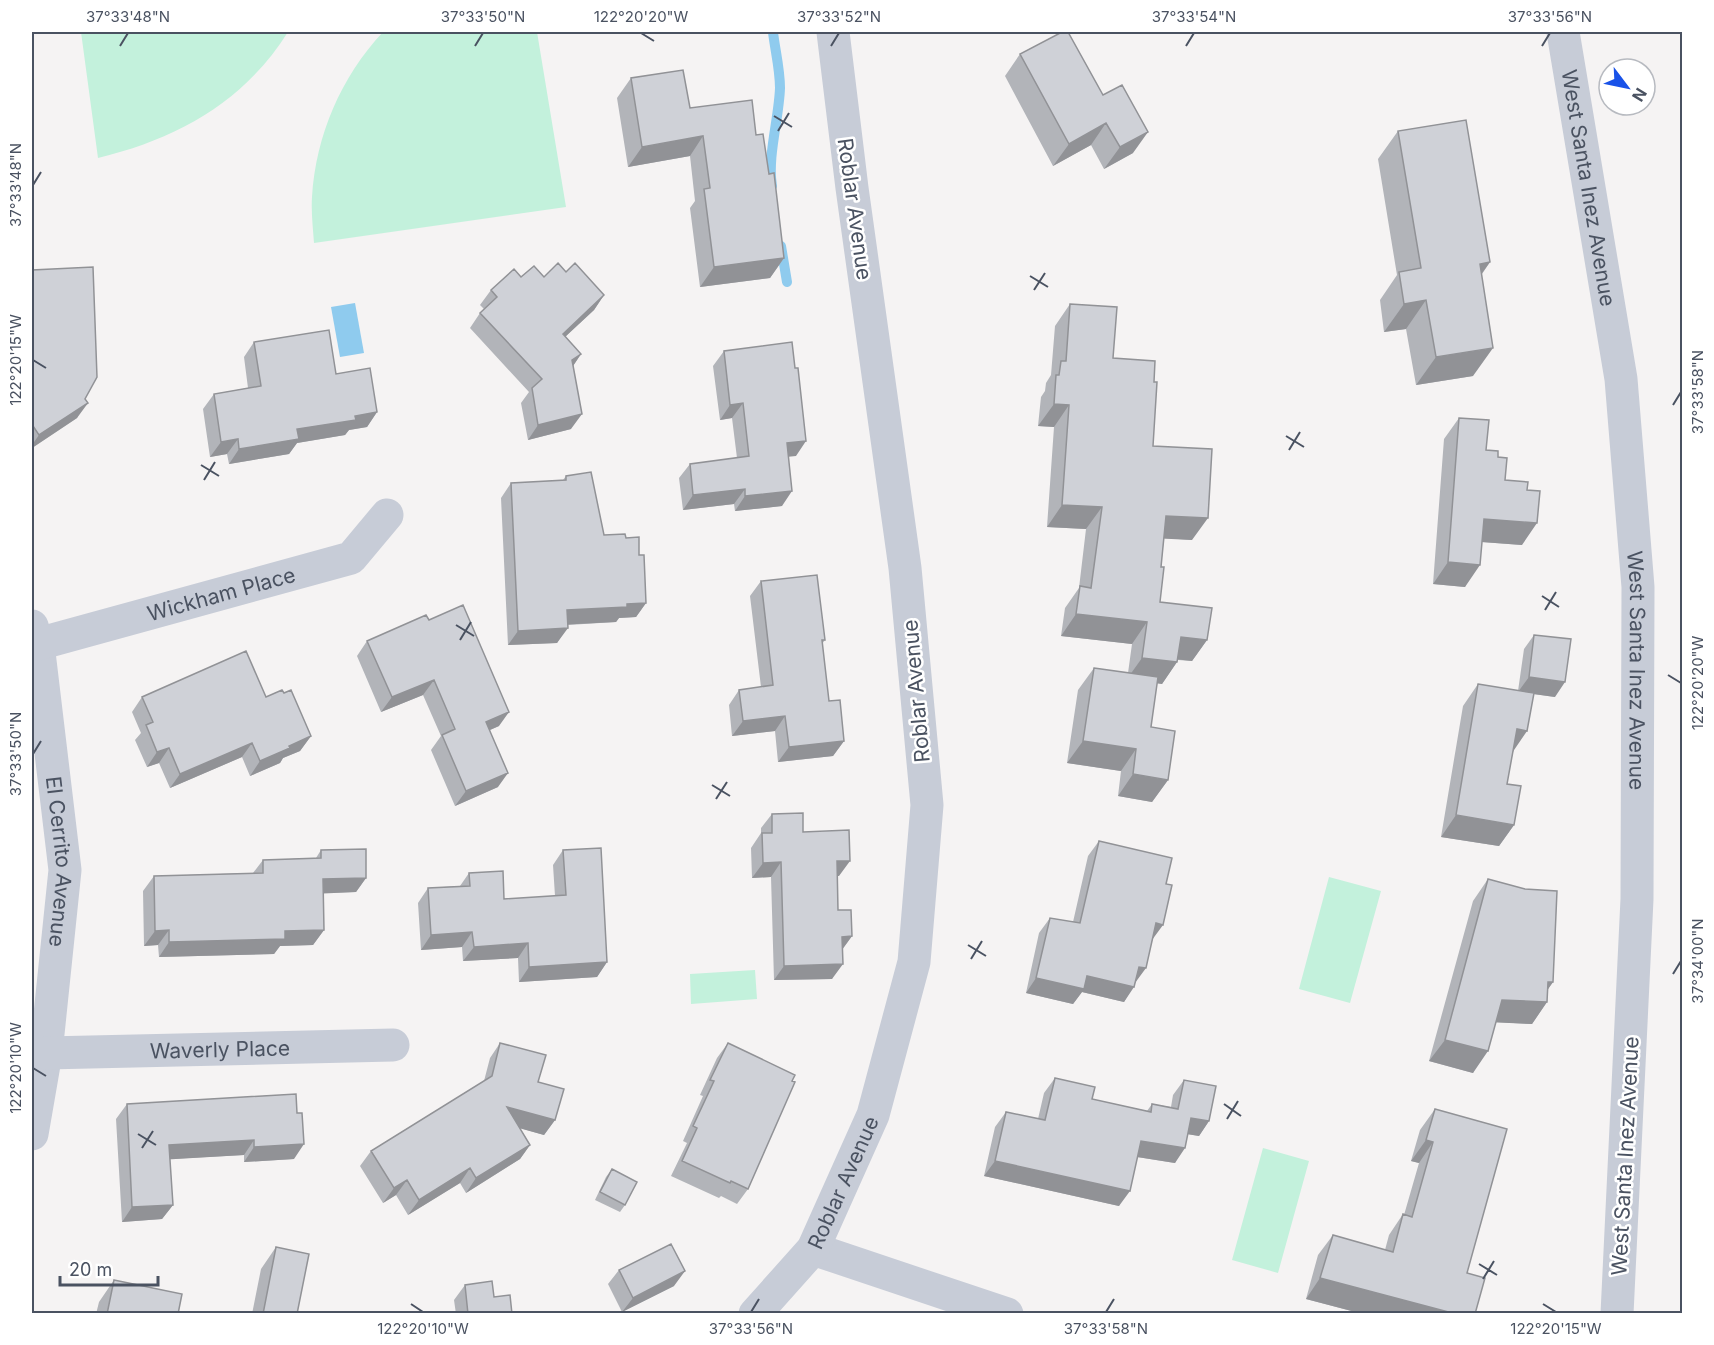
<svg xmlns="http://www.w3.org/2000/svg" width="1714" height="1345" viewBox="0 0 1714 1345" font-family="Inter,sans-serif">
<style>
.green{fill:#c3f1dc}
.water{fill:#8fcbee}
.lines{fill:none;stroke-linecap:round;stroke-linejoin:round}
.stream{stroke:#8fcbee;stroke-width:10}
.minor{stroke:#c7ccd7;stroke-width:33}
.tertiary{stroke:#c7ccd7;stroke-width:33}
.wall{fill:#b2b4b9}
.shaded-wall{fill:#919296}
.building{fill:#cfd1d7;stroke:#919296;stroke-width:1.5}
.ticks{fill:none;stroke:#4a5261;stroke-width:2}
.labels{text-anchor:middle;dominant-baseline:central;stroke-width:5;stroke-linejoin:round;paint-order:stroke}
.street-label{font-size:21px;fill:#4a5261;stroke:#fff}
.neatline{fill:none;stroke:#4a5261;stroke-width:2}
.ticks-label{font-size:15px;text-anchor:middle;fill:#4a5261}
</style>
<rect width="100%" height="100%" fill="#f5f3f3"/>
<path class="green" d="M81,32H288C244,102 177,139 98,158Z
M383,32H537L566,207L314,243C313,228 311,212 312,197C316,135 341,77 383,32Z
M1329,877L1381,891L1350,1003L1299,989Z
M755,970L757,999L691,1004L690,974Z
M1263,1148L1309,1161L1278,1273L1232,1260Z"/>
<path class="water" d="M355,303L364,353L340,357L331,307Z"/>
<g class="lines">
<path class="stream" d="M772,186C767,158 779,118 780,88C780,69 775,50 773,32
M781,246L787,282"/>
<g class="minor">
<path id="s1" d="M32,626L38,644L65,870L46,1053L32,1134"/>
<path id="s2" d="M38,644L351,558L387,515"/>
<path id="s3" d="M46,1053L393,1045"/>
<path d="M813,1249L1007,1314"/>
<path id="s4" d="M755,1314L813,1249L873,1115L914,962L927,805L905,568L852,188L833,32"/>
</g>
<path class="tertiary" id="s5" d="M1563,32L1621,379L1638,587L1637,899L1617,1314"/>
</g>
<path class="wall" d="M1062,32L1133,153L1104,169L1091,145L1053,166L1005,76L1020,54Z
M631,78L690,108L756,135L784,258L770,278L700,287L690,208L695,201L690,156L628,167L617,98Z
M1398,131L1490,262L1482,274L1473,376L1416,385L1406,329L1384,332L1380,300L1397,275L1378,159Z
M32,270L85,399L77,418L32,448Z
M566,272L604,295L594,310L565,337L581,354L573,366L571,429L528,440L521,403L529,392L470,328L480,313L484,309L480,305L491,290L521,277H544Z
M1070,304L1113,358L1154,382L1153,446L1192,540L1164,538L1161,567L1160,602L1207,640L1192,661L1178,660L1177,662L1162,684L1157,683L1151,727L1168,780L1152,802L1118,796L1121,771L1067,763L1078,690L1094,668L1128,673L1132,644L1061,636L1065,608L1079,588L1086,529L1047,527L1054,427L1038,426L1041,397L1045,391L1046,383L1051,375L1055,326Z
M254,342L336,374L377,412L367,427L349,430L345,435L297,443L289,454L229,464L227,454L210,457L203,409L214,394L248,388L244,357Z
M724,351L796,456H788L782,506L735,511L734,504L683,510L679,478L690,464L737,458L732,418L720,420L713,366Z
M1459,418L1486,450L1498,457L1522,545L1482,542L1465,587L1433,584L1444,439Z
M566,476L604,535L626,538L639,555L646,603L636,617L619,618L616,622L568,625L557,643L508,645L501,498L511,483L563,480Z
M761,581L825,640L822,644L829,701L844,741L833,756L778,762L775,731L732,736L729,705L739,690L761,687L750,596Z
M429,620L499,726L490,730L498,787L455,806L431,750L441,736L423,695L381,712L357,656L367,641Z
M1534,635L1555,697L1534,694L1513,752L1507,784L1514,825L1499,846L1441,837L1463,706L1478,684L1518,691L1524,649Z
M142,697H266L311,736L300,751L283,758L280,763L250,776L242,757L170,788L159,763L147,767L135,740L141,733L132,712Z
M772,814L803,832L839,876H837L838,910L852,936L842,950L832,979L774,980L771,877L752,878L751,848L761,833V828Z
M1099,841L1153,939L1135,983L1124,1002L1082,992L1073,1004L1026,993L1039,933L1050,918L1073,922L1088,856Z
M321,850L366,878L356,892L323,893L324,930L313,945L280,946L274,954L159,957L158,945L144,946L143,891L154,876L253,873L263,860L316,858Z
M563,850L607,962L597,977L519,982L518,958L463,961L462,947L421,950L418,903L428,888L460,886L469,873L504,899L555,896L553,865Z
M1488,879L1553,982L1548,989L1547,1002L1532,1024L1496,1022L1473,1073L1429,1061L1473,901Z
M500,1043L538,1082L555,1120L544,1135L520,1128L530,1145L520,1159L466,1193L460,1183L408,1215L396,1195L383,1203L360,1166L371,1151L484,1081L490,1058Z
M728,1043L792,1081L748,1189L737,1204L721,1196L719,1198L671,1176L687,1143L683,1141L703,1096L700,1095L717,1058Z
M1055,1078L1092,1099L1147,1111L1152,1104L1171,1107L1173,1095L1184,1080L1209,1121L1199,1136L1188,1134L1175,1163L1137,1157L1119,1206L984,1176L995,1127L1006,1112L1038,1119L1044,1093Z
M296,1094L294,1159L244,1162V1155L170,1159L173,1205L162,1219L122,1222L116,1119L127,1104Z
M1435,1109L1475,1314H1363L1306,1299L1318,1255L1333,1235L1385,1250L1389,1235L1403,1214L1404,1215L1419,1163L1411,1161L1420,1130Z
M612,1169L625,1205L620,1212L595,1200L606,1177Z
M276,1247L297,1314H252L261,1269Z
M619,1270L674,1286L622,1312L608,1284Z
M114,1280L178,1314H96L99,1302Z
M465,1285L494,1297L512,1314H456L454,1300Z"/>
<path class="shaded-wall" d="M1106,123L1091,145L1053,166L1069,144Z
M1148,132L1133,153L1104,169L1120,147Z
M703,136L690,156L628,167L642,147Z
M784,258L770,278L700,287L714,267Z
M1490,262L1470,290L1480,264Z
M604,295L594,310L552,349L563,334Z
M1426,300L1406,329L1384,332L1404,304Z
M1493,348L1473,376L1416,385L1436,357Z
M581,354L571,369L572,360Z
M88,403L77,418L32,448V445L39,435Z
M743,403L732,418L720,420L730,405Z
M1054,404L1069,405L1054,427L1038,426Z
M377,412L367,427L349,430L345,435L297,443L289,454L229,464L239,449L297,429L355,416Z
M582,414L571,429L528,440L538,425Z
M238,439L227,454L210,457L221,442Z
M806,441L796,456L776,458L787,443Z
M745,489L734,504L683,510L693,495Z
M792,491L782,506L735,511L745,496Z
M1062,505L1102,507L1086,529L1047,527Z
M1166,516L1208,518L1192,540L1151,538Z
M1484,519L1537,523L1522,545L1468,541Z
M1448,562L1480,565L1465,587L1433,584Z
M646,603L636,617L619,618L616,622L557,625L567,610L627,604Z
M1076,614L1147,622L1132,644L1061,636Z
M568,628L557,643L508,645L518,631Z
M1181,637L1207,640L1192,661L1165,658Z
M1142,658L1177,662L1162,684L1127,679Z
M1529,677L1565,682L1555,697L1518,692Z
M434,680L423,695L381,712L392,697Z
M509,712L499,726L476,736L486,722Z
M785,716L775,731L732,736L743,721Z
M1517,729L1527,731L1512,753Z
M311,736L300,751L283,758L280,763L250,776L260,761L289,746Z
M844,741L833,756L778,762L789,747Z
M1083,741L1136,749L1121,771L1067,763Z
M252,743L242,757L170,788L180,774Z
M169,748L159,763L147,767L157,752Z
M508,773L498,787L455,806L466,791Z
M1133,774L1168,780L1152,802L1118,796Z
M1456,815L1514,825L1499,846L1441,837Z
M837,861H850L839,876H826Z
M781,862L771,877L752,878L763,863Z
M366,878L356,892L312,894L323,879Z
M1156,923L1163,925L1152,940Z
M169,930L158,945L144,946L155,931Z
M324,930L313,945L280,946L274,954L159,957L169,942L285,931Z
M472,932L462,947L421,950L431,935Z
M852,936L841,951L842,937Z
M528,943L518,958L463,961L474,947Z
M607,962L597,977L519,982L529,967Z
M843,964L832,979L774,980L784,966Z
M1139,967L1146,968L1135,983Z
M1087,976L1134,987L1124,1002L1082,992L1073,1004L1026,993L1036,978Z
M1548,982H1553L1539,1002H1547L1532,1024L1487,1022L1502,1000Z
M1445,1040L1488,1051L1473,1073L1429,1061Z
M507,1107L555,1120L544,1135L497,1122Z
M1191,1118L1209,1121L1199,1136L1180,1133Z
M254,1140L244,1155L159,1160L169,1145Z
M1426,1140L1433,1142L1419,1163L1411,1161Z
M1141,1141L1185,1148L1175,1163L1131,1156Z
M304,1144L294,1159L244,1162L254,1147Z
M530,1145L520,1159L466,1193L476,1178Z
M995,1161L1130,1191L1119,1206L984,1176Z
M470,1168L460,1183L408,1215L419,1200Z
M407,1180L396,1195L383,1203L394,1188Z
M173,1205L162,1219L122,1222L132,1207Z
M685,1271L674,1286L622,1312L633,1298Z
M1320,1278L1456,1314H1363L1306,1299Z"/>
<path class="building" d="M1062,32H1068L1103,95L1122,85L1148,132L1120,147L1106,123L1069,144L1020,54Z
M683,70L690,108L752,100L756,135L763,134L769,174L774,173L784,258L714,267L704,189L710,188L703,136L642,147L631,78Z
M1466,120L1490,262L1480,264L1493,348L1436,357L1426,300L1404,304L1399,272L1421,268L1398,131Z
M558,263L566,272L575,263L604,295L563,334L581,354L572,360L582,414L538,425L532,388L542,379L480,313L497,297L491,290L514,269L521,277L534,266L544,277Z
M93,267L97,377L85,399L88,403L39,435L33,426L32,427V270Z
M1070,304L1117,307L1113,358L1155,361L1154,382H1157L1153,446L1212,449L1208,518L1166,516L1161,567H1164L1160,602L1212,608L1207,640L1181,637L1177,662L1142,658L1147,622L1076,614L1080,586L1091,588L1102,507L1062,505L1069,405L1054,404L1056,375H1059L1061,361H1066Z
M329,330L336,374L370,368L377,412L355,416L356,420L297,429L299,439L239,449L238,439L221,442L214,394L261,386L254,342Z
M792,342L795,368H798L806,441L787,443L792,491L745,496V489L693,495L690,464L749,456L743,403L730,405L724,351Z
M1459,418L1489,420L1486,450L1498,451V457L1507,458L1505,480L1528,482L1527,490L1540,491L1537,523L1484,519L1480,565L1448,562Z
M591,472L604,535L625,534L626,538L639,537V555H644L646,603L627,604V607L567,610L568,628L518,631L511,483L566,480V476Z
M817,575L825,640H822L829,701L840,700L844,741L789,747L785,716L743,721L739,690L773,685L761,581Z
M463,605L509,712L486,722L508,773L466,791L442,735L455,729L434,680L392,697L367,641L426,615L429,620Z
M1534,635L1571,639L1565,682L1529,677Z
M246,651L266,697L282,690L284,693L291,690L311,736L289,746L290,748L260,761L252,743L180,774L169,748L157,752L146,725L153,722L142,697Z
M1094,668L1158,677L1151,727L1175,731L1168,780L1133,774L1136,749L1083,741Z
M1478,684L1534,693L1527,731L1517,729L1507,784L1521,786L1514,825L1456,815Z
M803,813V832L849,830L850,861H837L838,910H851L852,936L842,937L843,964L784,966L781,862L763,863L762,833H772V814Z
M1099,841L1172,858L1166,884L1172,885L1163,925L1156,923L1146,968L1139,967L1134,987L1087,976L1084,989L1036,978L1050,918L1080,923Z
M601,848L607,962L529,967L528,943L474,947L472,932L431,935L428,888L470,886L469,873L503,871L504,899L566,895L563,850Z
M366,849V878L323,879L324,930L285,931V939L169,942V930L155,931L154,876L263,873V860L321,858V850Z
M1488,879L1525,889L1557,891L1553,982H1548L1547,1002L1502,1000L1488,1051L1445,1040Z
M500,1043L546,1055L538,1082L564,1089L555,1120L507,1107L530,1145L476,1178L470,1168L419,1200L407,1180L394,1188L371,1151L492,1076Z
M728,1043L795,1075L792,1081L795,1082L748,1189L731,1181L730,1183L682,1161L697,1128L693,1126L714,1081L710,1080Z
M1055,1078L1095,1087L1092,1099L1151,1112L1152,1104L1178,1109L1184,1080L1216,1086L1209,1121L1191,1118L1185,1148L1141,1141L1130,1191L995,1161L1006,1112L1045,1120Z
M296,1094L297,1113H302L304,1144L254,1147V1140L169,1145L173,1205L132,1207L127,1104Z
M1435,1109L1507,1129L1467,1273L1485,1278L1475,1314H1456L1320,1278L1333,1235L1393,1252L1403,1214L1412,1217L1433,1142L1426,1140Z
M612,1169L637,1182L625,1205L600,1192Z
M671,1244L685,1271L633,1298L619,1270Z
M276,1247L309,1254L297,1314H263Z
M114,1280L182,1294L178,1314H107Z
M492,1281L494,1297L510,1295L512,1314H468L465,1285Z"/>
<path class="ticks" d="M641,33L654,41M120,46L128,33M475,46L483,33M831,46L839,33M1186,46L1194,33M1542,46L1550,33M774,116L792,127M778,131L789,113M33,185L41,172M1030,276L1048,287M1034,290L1045,273M33,360L46,368M1673,405L1681,392M1286,436L1304,447M1289,450L1300,432M201,465L219,476M204,480L215,462M1542,596L1559,607M1545,610L1556,592M456,625L474,636M460,640L471,622M1668,675L1681,683M33,754L41,741M712,785L730,796M716,799L727,782M968,945L986,956M971,959L982,941M1673,974L1681,961M33,1068L46,1076M1224,1104L1241,1116M1227,1119L1238,1101M138,1134L156,1145M142,1148L153,1131M1479,1264L1497,1275M1483,1279L1494,1261M411,1304L423,1312M1543,1304L1556,1312M751,1312L759,1299M1106,1312L1114,1299"/>
<g class="labels">
<g class="street-label">
<text stroke="none"><textPath href="#s5" startOffset="158">West Santa Inez Avenue</textPath></text>
<text transform="translate(855 209) rotate(82)">Roblar Avenue</text>
<text stroke="none"><textPath href="#s2" startOffset="190">Wickham Place</textPath></text>
<text stroke="none"><textPath href="#s5" startOffset="644">West Santa Inez Avenue</textPath></text>
<text transform="translate(916 691) rotate(-95)">Roblar Avenue</text>
<text stroke="none"><textPath href="#s1" startOffset="238">El Cerrito Avenue</textPath></text>
<text stroke="none"><textPath href="#s3" startOffset="174">Waverly Place</textPath></text>
<text transform="translate(1625 1156) rotate(-87)">West Santa Inez Avenue</text>
<text stroke="none"><textPath href="#s4" startOffset="160">Roblar Avenue</textPath></text>
</g>
</g>
<rect width="1714" height="1345" fill="none" stroke="#ffffff" stroke-width="66"/>
<g transform="translate(1627 87) rotate(122)"><circle r="28" fill="#ffffff" stroke="#b7bac0" stroke-width="1.5"/>
<path d="M0-4.5L10 22L0 15L-10 22Z" fill="#1952e8"/>
<text y="-9" font-size="16" font-weight="bold" text-anchor="middle" fill="#4a5261">N</text>
</g>
<path d="M60 1276v9h98v-9" fill="none" stroke="#4a5261" stroke-width="3"/>
<text x="69" y="1276" font-size="18" fill="#4a5261" stroke="#ffffff" stroke-width="4.5" paint-order="stroke">20 m</text>
<rect x="33" y="33" width="1648" height="1279" class="neatline"/>
<g class="ticks-label">
<text x="128" y="22">37°33'48"N</text>
<text x="483" y="22">37°33'50"N</text>
<text x="641" y="22">122°20'20"W</text>
<text x="839" y="22">37°33'52"N</text>
<text x="1194" y="22">37°33'54"N</text>
<text x="1550" y="22">37°33'56"N</text>
<text transform="translate(16 185) rotate(-90)" y="5">37°33'48"N</text>
<text transform="translate(16 360) rotate(-90)" y="5">122°20'15"W</text>
<text transform="translate(1698 392) rotate(-90)" y="5">37°33'58"N</text>
<text transform="translate(1698 683) rotate(-90)" y="5">122°20'20"W</text>
<text transform="translate(16 754) rotate(-90)" y="5">37°33'50"N</text>
<text transform="translate(1698 961) rotate(-90)" y="5">37°34'00"N</text>
<text transform="translate(16 1068) rotate(-90)" y="5">122°20'10"W</text>
<text x="423" y="1334">122°20'10"W</text>
<text x="751" y="1334">37°33'56"N</text>
<text x="1106" y="1334">37°33'58"N</text>
<text x="1556" y="1334">122°20'15"W</text>
</g>
</svg>
